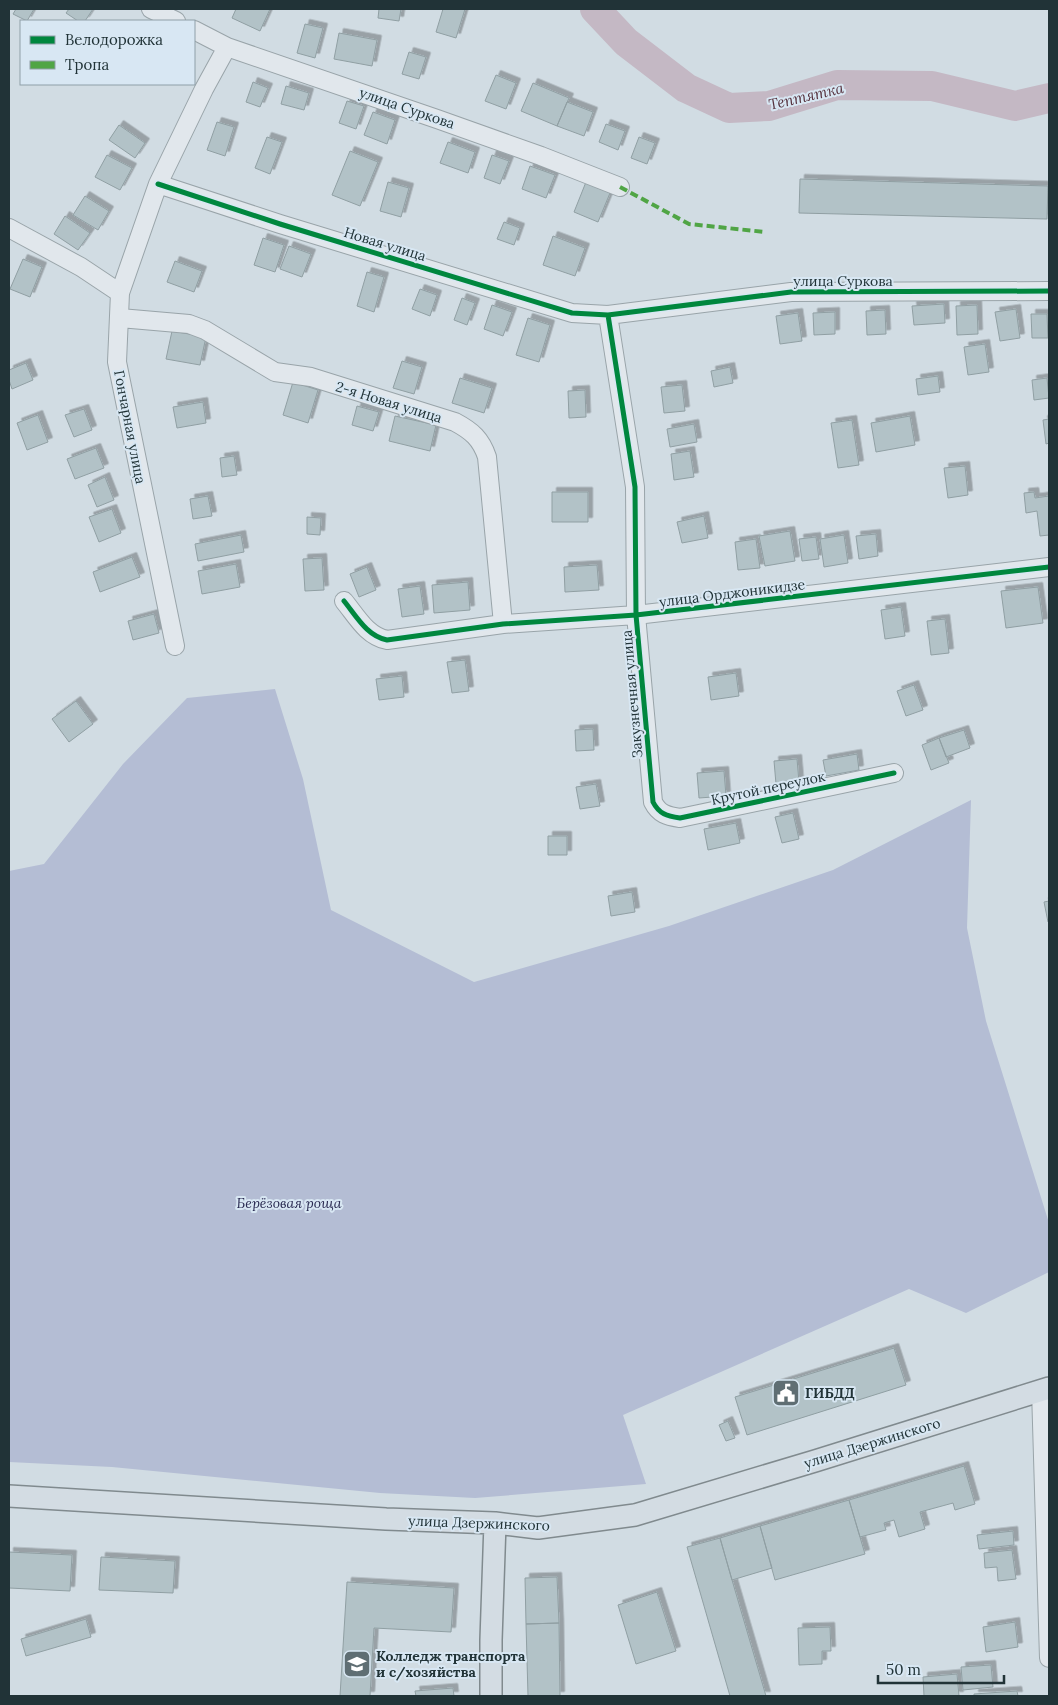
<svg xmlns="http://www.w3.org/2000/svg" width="1058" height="1705" viewBox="0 0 1058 1705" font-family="Lora,serif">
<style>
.green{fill:#b4bdd4}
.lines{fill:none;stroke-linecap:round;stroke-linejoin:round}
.river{stroke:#c4b8c4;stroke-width:30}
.building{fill:#b2c2c7;stroke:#909fa3;filter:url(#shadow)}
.minor-casing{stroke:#99a4a9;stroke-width:20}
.major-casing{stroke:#808a8e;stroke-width:24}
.minor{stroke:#e1e7ec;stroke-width:18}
.major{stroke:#d3dce3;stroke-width:21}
.quiet{stroke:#50a545;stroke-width:4;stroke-dasharray:8 4;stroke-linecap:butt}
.cycleway-casing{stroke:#d8e7f3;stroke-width:8}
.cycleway{stroke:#00873e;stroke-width:5}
.labels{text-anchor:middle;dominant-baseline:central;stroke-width:4;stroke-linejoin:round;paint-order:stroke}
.street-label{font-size:14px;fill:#213337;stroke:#d8e7f3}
.park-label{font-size:14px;font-style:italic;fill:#2a2b52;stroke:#d8e7f3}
.poi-label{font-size:14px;font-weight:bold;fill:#213337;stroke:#d8e7f3;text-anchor:start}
.water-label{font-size:15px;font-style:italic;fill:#56323e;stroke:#d8e7f3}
</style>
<defs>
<filter id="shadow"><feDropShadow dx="4.5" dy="-4.5" stdDeviation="0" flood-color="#0004"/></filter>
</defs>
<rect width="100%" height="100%" fill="#d1dce3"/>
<path class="green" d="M275,689L303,779L331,910L474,982L669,926L833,870L971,800L967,928L986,1021L1049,1223V1272L966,1313L909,1289L623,1415L646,1484L475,1498L380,1493L112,1467L9,1462V871L44,864L123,764L187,698Z"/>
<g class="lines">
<path class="river" d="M595,9L626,42L686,88L729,108L769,106L837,85L932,86L1015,106L1049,98"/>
</g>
<path class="building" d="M16,9H34L27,21L13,14Z
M69,9H93L85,21H78L66,13Z
M236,9H270L260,31L232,18Z
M379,9H401L399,21L378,18Z
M443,9H465L456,38L436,32Z
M305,24L323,28L315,58L297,53Z
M339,33L377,40L372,66L334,59Z
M409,52L426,57L419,79L402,74Z
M496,75L516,83L506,109L485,101Z
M253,82L268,88L260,107L246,102Z
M533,83L569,98L557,126L521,111Z
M286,86L309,93L304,110L281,104Z
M347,101L364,106L356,129L339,123Z
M567,102L593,112L584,136L557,126Z
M373,112L395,120L387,144L364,135Z
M217,122L234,127L225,156L207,150Z
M606,124L625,131L618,150L599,142Z
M119,125L145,143L135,158L109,140Z
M267,137L282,142L270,174L255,168Z
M639,137L655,143L647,164L631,158Z
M448,142L475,152L468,173L440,163Z
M350,151L378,162L360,206L332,195Z
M107,155L132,168L120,190L95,177Z
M492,155L509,161L500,184L484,178Z
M530,166L555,175L546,198L522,189Z
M800,179L1048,186L1047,219L799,213Z
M388,182L409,188L401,217L380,211Z
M586,182L610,193L598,222L574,212Z
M85,196L109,211L98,230L73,215Z
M65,216L90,233L78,250L54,234Z
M504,222L520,228L514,245L497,239Z
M553,236L585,248L575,276L543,265Z
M263,238L284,245L275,272L254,265Z
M289,246L311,254L302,277L280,269Z
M23,259L42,267L30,297L10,289Z
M175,261L202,271L194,292L167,282Z
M367,272L384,277L374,312L357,306Z
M420,289L437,295L430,316L412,309Z
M462,298L475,303L467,325L454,320Z
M944,304L945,323L914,325L912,306Z
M492,305L512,312L503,336L484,329Z
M977,305L978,334L957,335L956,306Z
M1016,309L1020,338L1000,341L995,312Z
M885,310L886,334L867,335L866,311Z
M835,312V334L814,335L813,313Z
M798,313L802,341L780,344L776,316Z
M1031,314H1047L1048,338H1032Z
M528,318L550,325L539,362L516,355Z
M172,331L206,337L200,365L166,359Z
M985,344L989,372L968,375L964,347Z
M402,361L422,367L414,394L393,388Z
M26,363L33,380L12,389L9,380V370Z
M730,367L733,383L714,387L711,371Z
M938,376L940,392L918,395L916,379Z
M460,378L492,388L484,413L452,403Z
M1047,378L1049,398L1034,400L1032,380Z
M293,382L318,390L308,423L283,415Z
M682,385L685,411L664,413L661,387Z
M585,390L586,417L569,418L568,391Z
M203,402L206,423L177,428L173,407Z
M357,406L379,412L373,431L352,425Z
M84,409L92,430L74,437L65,415Z
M38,415L48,442L27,450L17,423Z
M395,416L436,425L430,451L389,441Z
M910,416L915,445L876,452L871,423Z
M1049,419V443L1046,444L1043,420Z
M852,420L859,465L838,468L831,423Z
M694,424L697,442L670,447L667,429Z
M96,448L104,468L75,479L67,459Z
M690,451L694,477L674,480L671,454Z
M234,456L237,475L222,477L220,458Z
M965,466L968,495L948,498L944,468Z
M105,477L114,500L97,507L88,485Z
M552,492H588V522H552Z
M1034,492L1035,498L1049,496V535L1040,536L1037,511L1026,513L1024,493Z
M208,496L212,516L193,519L190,499Z
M112,509L121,533L99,542L89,517Z
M704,516L708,538L682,543L677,522Z
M307,517L321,518L320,535L307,534Z
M790,531L795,561L765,566L759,536Z
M876,534L878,556L859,559L856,536Z
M241,535L244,552L198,561L195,544Z
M844,535L848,563L824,567L820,539Z
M816,537L819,559L802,561L799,539Z
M756,539L760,568L738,570L735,542Z
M132,557L140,577L100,592L93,572Z
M322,558L324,590L305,591L303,559Z
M236,564L240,587L202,594L198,571Z
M597,565L599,590L565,592L564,567Z
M367,567L376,590L359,597L350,574Z
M468,582L470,610L434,613L432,585Z
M420,586L424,614L402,617L398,589Z
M1038,587L1043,623L1006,628L1001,591Z
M901,607L905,636L885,639L881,610Z
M154,614L159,633L133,640L128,621Z
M945,619L949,653L931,655L927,621Z
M465,660L469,691L452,693L447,662Z
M736,673L739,696L711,700L708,677Z
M402,676L404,697L379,700L376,679Z
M914,685L923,710L906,716L897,691Z
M76,701L93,724L69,742L52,719Z
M593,729L594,750L576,751L575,730Z
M964,730L970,748L946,757L939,738Z
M939,738L949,763L931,770L922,745Z
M857,754L859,770L826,776L823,760Z
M797,759L799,782L776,784L774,761Z
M724,771L726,796L699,798L697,773Z
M596,784L600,806L580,809L576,787Z
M793,813L799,839L782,843L775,817Z
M736,823L740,843L708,850L704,829Z
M548,836H567V855H548Z
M632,892L635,912L611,916L608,896Z
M1049,901V922H1048L1044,902Z
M894,1348L906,1385L747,1435L735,1397Z
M728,1421L735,1438L726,1441L719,1425Z
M964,1466L975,1504L955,1510L953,1503L920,1512L925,1529L899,1537L894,1520L884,1523L886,1530L860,1537L849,1500Z
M849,1500L865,1554L775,1580L760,1526Z
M760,1526L772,1568L732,1580L720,1538Z
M1013,1531L1014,1545L979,1549L977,1535Z
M720,1538L732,1580L766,1696H730L687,1547Z
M1012,1550L1016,1579L998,1581L997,1567L985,1568L984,1553Z
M9,1552L72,1555L70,1591L9,1588Z
M101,1557L175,1561L173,1593L99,1590Z
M557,1577L559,1623L526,1624L525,1578Z
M347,1582L454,1588L451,1632L374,1628L370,1696H340Z
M657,1592L676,1651L636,1664L618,1605Z
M86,1619L91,1637L26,1656L21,1639Z
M1015,1622L1018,1647L986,1652L983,1627Z
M559,1623L560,1696H528L526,1624Z
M830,1627L831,1651H822V1664L799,1665L798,1628Z
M991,1665L993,1687L963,1690L961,1667Z
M957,1674L959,1696H924L923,1677Z
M453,1688L454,1696H416L415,1691Z
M1017,1691L1018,1696H974V1694Z"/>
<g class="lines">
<g class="minor-casing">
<path id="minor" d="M151,9L176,21
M194,30L227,47L437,119L541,156L620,187
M158,184L280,224L572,313L608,315L791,292L1049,291
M9,228L81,267L120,293
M608,315L635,487L636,615L653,802C659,814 667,816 680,818L894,773
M120,318L189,324L205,330L275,372L311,377L455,422C472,431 481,439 487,457L503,624
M344,601C357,617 367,636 387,640L503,624L636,615L1049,567
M175,646L117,362L120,293L158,184L204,89L227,47
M1041,1390L1049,1658"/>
</g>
<g class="major-casing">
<path id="major" d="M9,1496L386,1519L495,1523L538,1528L635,1515L815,1461L1049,1388
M491,1696V1640L495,1523"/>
</g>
<use href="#minor" class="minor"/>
<use href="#major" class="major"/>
<path class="quiet" d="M620,187L689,224L765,232"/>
<g class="cycleway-casing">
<path id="cycleway" d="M158,184L280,224L572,313L608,315L791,292L1049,291
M608,315L635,487L636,615L653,802C659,814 667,816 680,818L894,773
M344,601C357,617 367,636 387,640L503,624L636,615L1049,567"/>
</g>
<use href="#cycleway" class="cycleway"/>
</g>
<defs>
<g id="civic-square" transform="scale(1.4375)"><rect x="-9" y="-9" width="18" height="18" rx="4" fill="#5f6e73" stroke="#d8e7f3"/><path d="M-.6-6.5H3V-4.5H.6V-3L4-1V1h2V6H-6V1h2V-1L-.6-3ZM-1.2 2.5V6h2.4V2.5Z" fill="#fff"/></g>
<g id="university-square" transform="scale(1.4375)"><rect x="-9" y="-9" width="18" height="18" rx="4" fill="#5f6e73" stroke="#d8e7f3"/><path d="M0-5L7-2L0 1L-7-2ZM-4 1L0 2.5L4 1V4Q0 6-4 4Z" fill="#fff"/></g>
</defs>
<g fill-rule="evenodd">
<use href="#civic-square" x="786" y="1393"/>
<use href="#university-square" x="357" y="1664"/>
</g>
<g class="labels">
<g class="street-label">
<text transform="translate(407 108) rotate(19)">улица Суркова</text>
<text transform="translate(385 244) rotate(17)">Новая улица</text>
<text x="843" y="281">улица Суркова</text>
<text transform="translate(389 402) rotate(17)">2-я Новая улица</text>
<text transform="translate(130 427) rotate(79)">Гончарная улица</text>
<text transform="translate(732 593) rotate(-7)">улица Орджоникидзе</text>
<text transform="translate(632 694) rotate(-95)">Закузнечная улица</text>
<text transform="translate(768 788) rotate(-12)">Крутой переулок</text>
<text transform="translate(872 1443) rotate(-17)">улица Дзержинского</text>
<text transform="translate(479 1523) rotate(2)">улица Дзержинского</text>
</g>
<g class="park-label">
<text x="289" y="1203">Берёзовая роща</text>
</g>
<g class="poi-label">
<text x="805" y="1393">ГИБДД</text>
<text x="376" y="1656">Колледж транспорта<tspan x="376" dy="16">и с/хозяйства</tspan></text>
</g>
<g class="water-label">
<text transform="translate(806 96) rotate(-13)">Тептятка</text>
</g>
</g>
<rect width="1058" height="1705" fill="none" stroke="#213337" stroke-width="20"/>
<rect x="20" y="20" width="175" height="65" fill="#d8e7f3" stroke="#8f9fa8"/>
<rect x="30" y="36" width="25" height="8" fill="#00873e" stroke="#8f9fa8"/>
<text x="65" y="45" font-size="15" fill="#213337">Велодорожка</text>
<rect x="30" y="61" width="25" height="8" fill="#50a545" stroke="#8f9fa8"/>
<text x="65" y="70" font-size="15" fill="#213337">Тропа</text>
<path d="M878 1675v8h126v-8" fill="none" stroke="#213337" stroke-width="2.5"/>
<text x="886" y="1675" font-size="15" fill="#213337" stroke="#d8e7f3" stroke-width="4" paint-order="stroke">50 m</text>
</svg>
